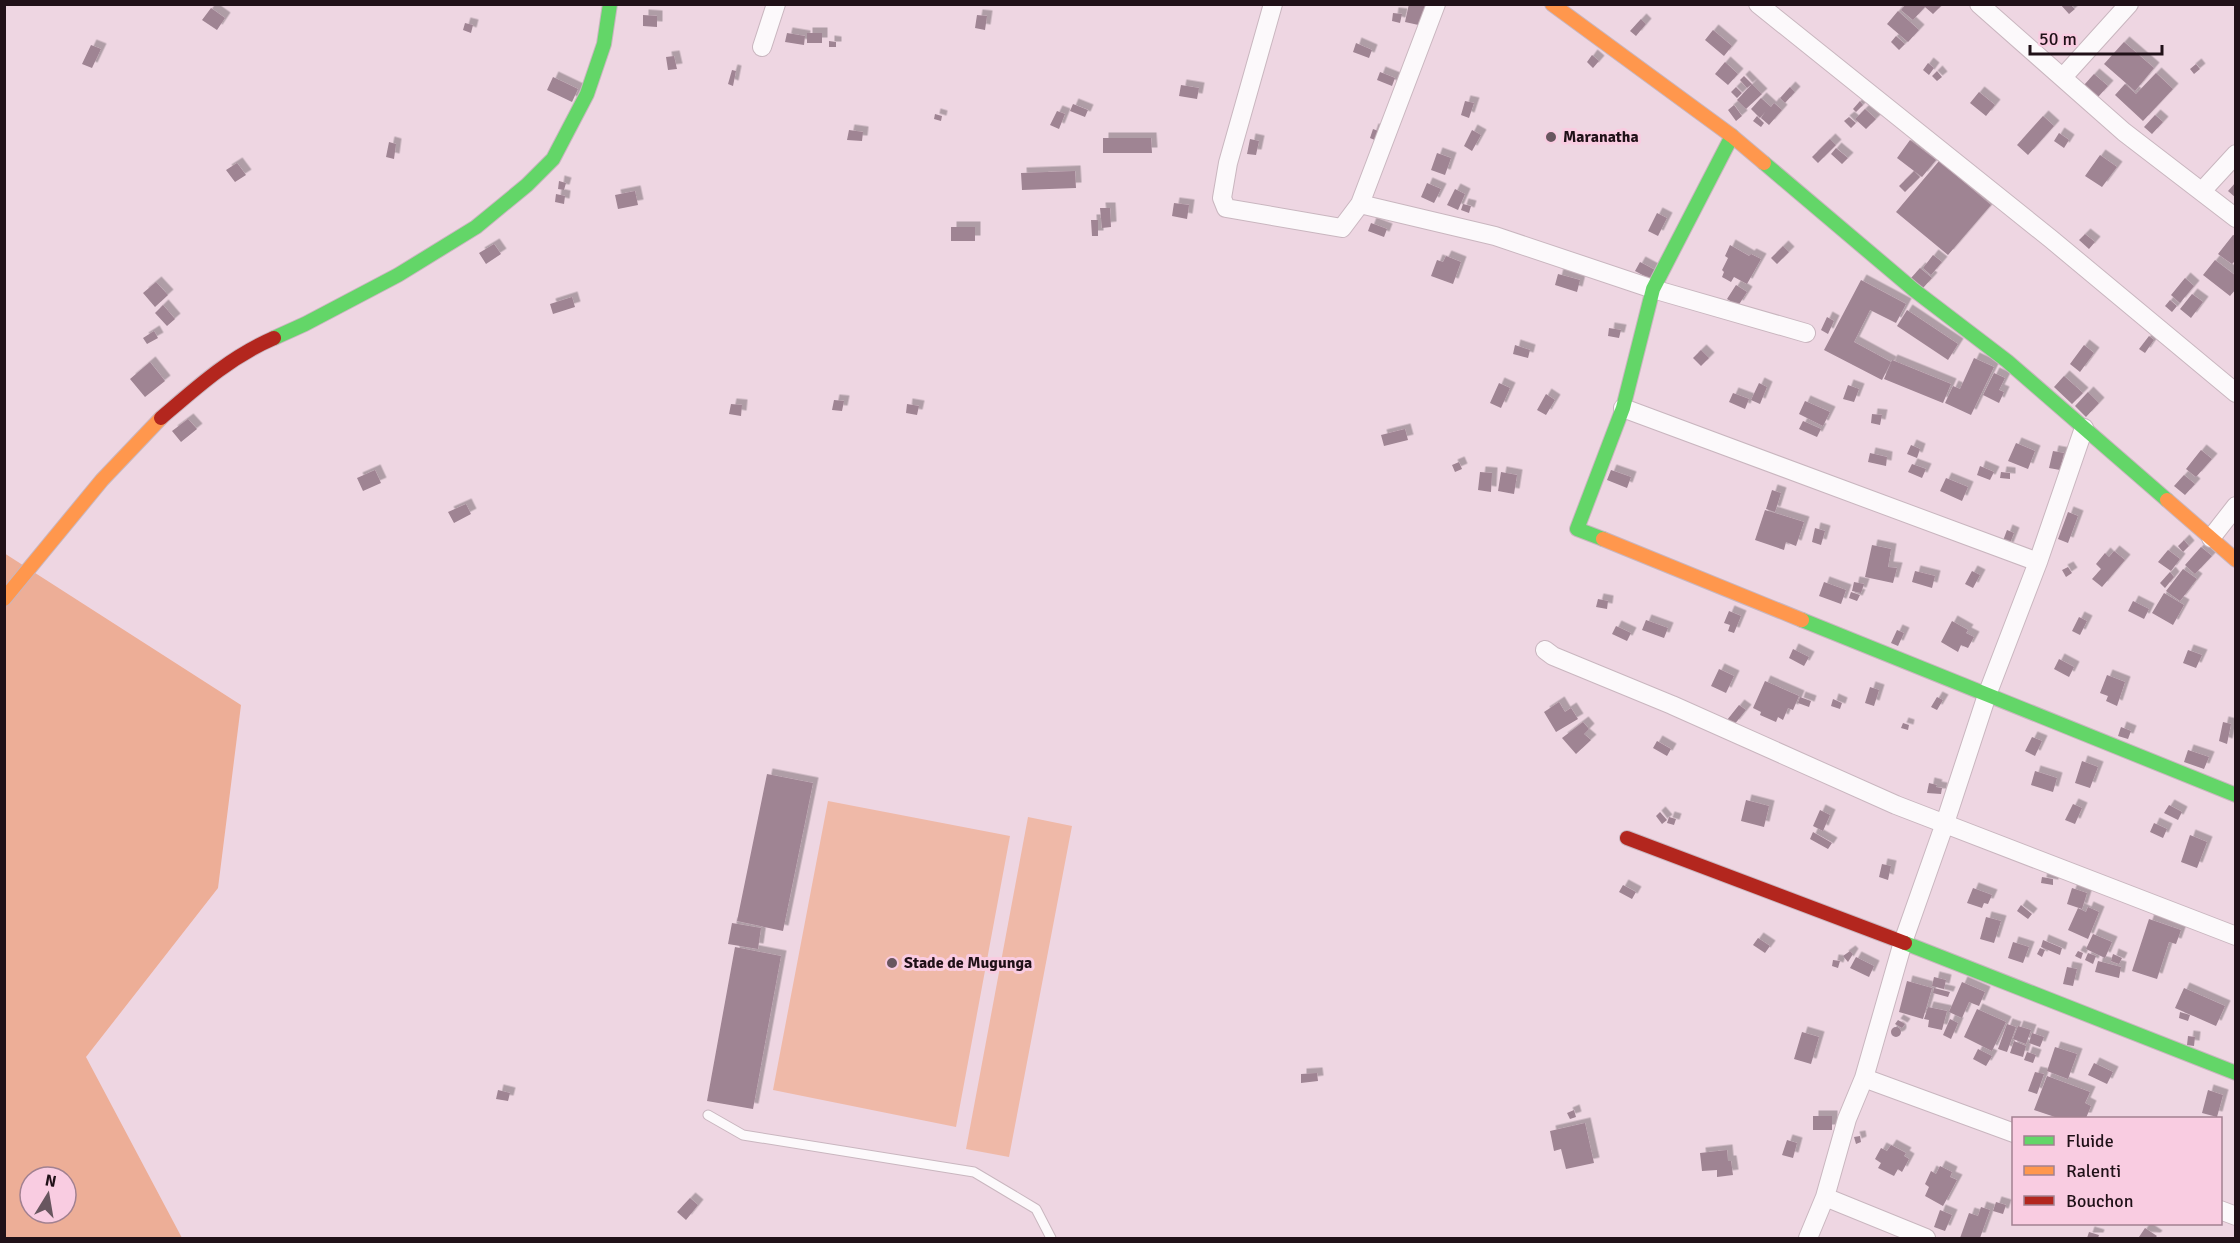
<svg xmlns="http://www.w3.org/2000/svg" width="2240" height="1243" viewBox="0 0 2240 1243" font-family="Signika,sans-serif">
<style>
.green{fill:#efb9a8}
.forest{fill:#edae97;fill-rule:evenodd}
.building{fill:#9f8493;filter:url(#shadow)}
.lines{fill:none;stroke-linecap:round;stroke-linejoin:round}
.lane-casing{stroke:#c9b6bf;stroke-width:11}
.street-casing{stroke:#c9b6bf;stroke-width:20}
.fast-casing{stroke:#c9b6bf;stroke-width:16}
.slow-casing{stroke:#c9b6bf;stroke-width:16}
.jam-casing{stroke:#c9b6bf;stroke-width:16}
.lane{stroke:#fcf9fb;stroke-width:9}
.street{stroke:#fcf9fb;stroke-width:18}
.fast{stroke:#63d668;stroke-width:14}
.slow{stroke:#ff974d;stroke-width:14}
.jam{stroke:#b3261e;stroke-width:14}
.poi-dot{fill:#68565f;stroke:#f9cce1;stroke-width:2}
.labels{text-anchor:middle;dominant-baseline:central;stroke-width:6;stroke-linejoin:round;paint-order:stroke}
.poi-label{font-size:16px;font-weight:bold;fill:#201118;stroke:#f9cce1;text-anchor:start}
</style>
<defs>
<filter id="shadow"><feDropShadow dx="5.5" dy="-5.5" stdDeviation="0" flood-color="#0004"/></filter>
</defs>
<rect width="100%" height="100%" fill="#eed6e2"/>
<path class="green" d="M828,801L1010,836L956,1127L773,1090Z
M1028,817L1072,826L1009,1157L966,1149Z"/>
<path class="forest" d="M4,553L241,705L218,888L86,1057L182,1238H5ZM30,1177H66V1213H30Z"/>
<path class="building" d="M1409,4L1427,6L1423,26L1405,22Z
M1906,4H1943L1933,14L1925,7L1913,20L1901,10Z
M2060,4H2070L2075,9L2069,14Z
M211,8L225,18L217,30L202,20Z
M1898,11L1919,30L1908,42L1887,24Z
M1393,13L1402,14L1400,23L1392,21Z
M643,15L657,16V27L643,26Z
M977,15L987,16L985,30L975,28Z
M1641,19L1646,24L1636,36L1630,31Z
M465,23L473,25L471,33L463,30Z
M1713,30L1732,46L1724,56L1705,40Z
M787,33L805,36L804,45L785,42Z
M807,33H822V43H807Z
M1896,36L1905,44L1899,50L1891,42Z
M829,41L836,42V47H829Z
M2124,42L2154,68L2135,91L2104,64Z
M1356,43L1372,50L1369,58L1353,52Z
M91,45L101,49L92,68L82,64Z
M1592,55L1599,61L1593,68L1587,62Z
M674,56L677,69L668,70L666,57Z
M1725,62L1738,74L1728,85L1715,74Z
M1928,63L1934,68L1929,75L1923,70Z
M2196,64L2200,69L2194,74L2190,69Z
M732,70L736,71L733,86L728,84Z
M1937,71L1942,77L1937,81L1932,76Z
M1380,72L1395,78L1392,86L1377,80Z
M2156,73L2173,89L2143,121L2115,95L2125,84L2136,94Z
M2094,74L2108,86L2098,97L2084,85Z
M1744,76L1752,84L1747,88L1740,80Z
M553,77L578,89L572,102L547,90Z
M1752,84L1762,94L1746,109L1737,100Z
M1181,85L1199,88L1197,99L1179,96Z
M1736,87L1742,93L1737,98L1731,92Z
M1790,87L1795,92L1785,103L1780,98Z
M1979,92L1995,105L1986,116L1970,103Z
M1761,98L1771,107L1774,103L1782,110L1769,125L1761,118L1765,112L1760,118L1751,109Z
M1465,101L1474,103L1469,118L1461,115Z
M1860,101L1863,105L1856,112L1853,109Z
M1073,104L1088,110L1085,117L1070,111Z
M1734,105L1742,116L1736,121L1728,110Z
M1865,109L1876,119L1866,129L1855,119Z
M1057,111L1065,114L1059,129L1050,125Z
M935,114L942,116L941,121L934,119Z
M2155,115L2163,122L2152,134L2144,127Z
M1757,116L1764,123L1761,127L1753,121Z
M2043,116L2054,126L2028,155L2017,145Z
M1849,117L1856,123L1851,128L1844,121Z
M1373,129L1381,132L1377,141L1370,138Z
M849,130L863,132L862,141L847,140Z
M1472,130L1481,135L1472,151L1464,146Z
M2059,133L2069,140L2064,148L2054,141Z
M1103,138H1151L1152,153H1103Z
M1250,139L1259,141L1256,155L1247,154Z
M1830,139L1836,145L1818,163L1812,157Z
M1910,140L1936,160L1922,177L1897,158Z
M389,142L396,144L394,159L386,157Z
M1836,148L1848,158L1842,164L1831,154Z
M1437,153L1451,158L1445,175L1431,170Z
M2100,155L2117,167L2102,187L2085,176Z
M1939,161L1991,205L1948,255L1896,212Z
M237,163L246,175L235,182L226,170Z
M1075,171L1076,188L1022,190L1021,173Z
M1914,171L1920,177L1905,192L1899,186Z
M559,181L566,183L564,190L558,189Z
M2236,182V198L2228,191Z
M1427,183L1441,189L1434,203L1421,197Z
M1455,189L1465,194L1458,210L1447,205Z
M635,191L638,205L618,209L615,195Z
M556,194L565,196L564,204L555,202Z
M1174,203L1189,205L1187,219L1172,216Z
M1463,204L1471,206L1469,213L1461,210Z
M1100,208H1110L1111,227L1102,228Z
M1657,213L1667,218L1658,236L1648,231Z
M1091,220H1098V236H1092Z
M1371,223L1387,229L1384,237L1368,231Z
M951,227H975V241H951Z
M2085,234L2095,242L2089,249L2079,240Z
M2233,235L2236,236V260L2232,264L2218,254Z
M494,244L501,254L486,264L479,253Z
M1730,245L1749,256L1751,254L1761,259L1747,284L1734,277L1731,282L1722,277L1724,272L1722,270L1728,258L1725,256Z
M1783,246L1789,252L1777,264L1771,258Z
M1933,255L1942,262L1931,275L1923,268Z
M1446,256L1461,262L1453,284L1431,276L1437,260L1443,262Z
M2215,260L2236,276V289L2230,296L2203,275Z
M1640,262L1655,270L1650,279L1635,271Z
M1920,268L1932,278L1923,288L1911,278Z
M1558,274L1580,280L1577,292L1555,285Z
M2185,278L2194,286L2180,303L2171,295Z
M1861,280L1906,304L1896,323L1870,310L1854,342L1891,362L1882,380L1824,350Z
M156,282L168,295L155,307L143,293Z
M1736,285L1747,292L1738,306L1727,299Z
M2192,294L2203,302L2191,318L2180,309Z
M572,297L575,307L553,314L550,304Z
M2170,300L2177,306L2172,312L2165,306Z
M163,305L175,319L167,326L155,313Z
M1907,310L1958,344L1948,360L1897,326Z
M1827,317L1834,321L1828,334L1821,330Z
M1609,328L1621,330L1619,338L1608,336Z
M154,331L158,338L147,344L143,338Z
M2149,336L2154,340L2145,353L2139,349Z
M1515,345L1530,350L1528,358L1513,354Z
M2084,345L2094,353L2080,372L2070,364Z
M1701,350L1709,358L1701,366L1693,358Z
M1974,358L1994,367L1971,415L1945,403L1953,386L1960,389Z
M1892,360L1951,384L1943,403L1884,379Z
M150,362L165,381L145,397L130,379Z
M1994,373L2005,378L1999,390L2004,392L1999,403L1983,395Z
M2064,376L2083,393L2072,404L2054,387Z
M1499,383L1510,388L1501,408L1490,403Z
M1759,383L1767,387L1760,404L1751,400Z
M1848,385L1859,389L1854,402L1843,399Z
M2088,392L2099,403L2086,417L2075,406Z
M1733,393L1749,399L1745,409L1729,402Z
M1546,394L1555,400L1546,415L1537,410Z
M834,400L844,401L842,411L832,410Z
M1805,401L1830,412L1823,426L1799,414Z
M731,404L742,405L741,416L729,414Z
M907,404L919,406L917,415L906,413Z
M1872,414L1882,415L1880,425L1871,423Z
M188,419L197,429L181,442L172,431Z
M1803,421L1821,429L1817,437L1799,429Z
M1405,429L1408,440L1384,446L1381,435Z
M2016,443L2035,451L2028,469L2008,461Z
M1911,445L1920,449L1917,458L1907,454Z
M2201,450L2212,459L2196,477L2186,469Z
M2053,451L2064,453L2060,470L2049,468Z
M1870,453L1887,457L1886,466L1868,462Z
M1459,462L1462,469L1455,472L1452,465Z
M1912,464L1926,469L1922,478L1908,472Z
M1980,466L1994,472L1990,480L1977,475Z
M375,470L381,483L363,491L357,478Z
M1611,470L1631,477L1627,488L1607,480Z
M1480,472L1492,473L1491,492L1478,490Z
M1501,472L1517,475L1514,494L1498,491Z
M2001,472L2010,473V479L2000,478Z
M2184,475L2195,484L2185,495L2174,486Z
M1946,478L1968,487L1962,501L1940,491Z
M1772,490L1781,493L1775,512L1766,509Z
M466,504L471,514L454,523L448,512Z
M1765,510L1804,522L1796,546L1786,542L1784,550L1755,540Z
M2068,512L2078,516L2068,543L2058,539Z
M1815,528L1825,531L1821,545L1812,542Z
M2007,530L2014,533L2008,548L2001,546Z
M2184,540L2189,546L2183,552L2178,546Z
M1872,545L1891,549L1888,567L1897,568L1893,583L1865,577Z
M2201,547L2212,556L2195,574L2185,565Z
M2168,550L2180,559L2171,571L2158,562Z
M2114,551L2125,560L2102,587L2092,579L2101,569L2096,564L2105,553L2109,557Z
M2068,567L2072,573L2066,577L2062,570Z
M2183,569L2197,579L2180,601L2166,591Z
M1915,571L1935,576L1932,588L1912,582Z
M1972,571L1980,575L1973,588L1965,584Z
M2170,572L2174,577L2165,588L2160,583Z
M1824,582L1846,590L1841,604L1819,596Z
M1854,582L1864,584L1861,593L1852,591Z
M1851,592L1860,595L1857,601L1849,598Z
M2164,593L2184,605L2173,625L2152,613Z
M1598,599L1608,601L1607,609L1596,607Z
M2133,601L2149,609L2144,619L2128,611Z
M1729,611L1741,616L1734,633L1728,631L1730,625L1724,623Z
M2079,617L2087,621L2080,635L2072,631Z
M1646,620L1668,628L1664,638L1642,630Z
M1952,621L1968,630L1966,633L1974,637L1968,648L1961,645L1958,652L1941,642Z
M1616,626L1631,633L1627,641L1612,634Z
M1897,630L1904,633L1898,646L1891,643Z
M1793,649L1809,657L1804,666L1789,658Z
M2188,650L2202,655L2196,668L2183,663Z
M2059,659L2074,667L2069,677L2054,669Z
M1719,669L1734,676L1726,693L1711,686Z
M2107,675L2125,682L2117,706L2106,701L2108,696L2100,693Z
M1765,681L1799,696L1793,710L1788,708L1783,720L1778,717L1776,722L1760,715L1761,712L1753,708Z
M1870,687L1879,690L1874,706L1865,703Z
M1800,697L1811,701L1809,707L1798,703Z
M1937,697L1943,700L1937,710L1931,707Z
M1833,699L1842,703L1840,709L1831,706Z
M1559,702L1565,712L1571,708L1578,719L1556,732L1544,712Z
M1739,705L1746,710L1734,725L1727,720Z
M1583,722L1589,729L1584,734L1591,740L1576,754L1562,738Z
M2223,722L2231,724L2227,744L2219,741Z
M1903,723L1909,725L1908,730L1901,728Z
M2121,727L2131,731L2128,739L2118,736Z
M2032,737L2042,741L2035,756L2025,751Z
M1657,741L1671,749L1667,756L1653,748Z
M2188,750L2209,757L2204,769L2184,762Z
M2082,761L2098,767L2090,788L2075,783Z
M2035,771L2057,778L2053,792L2031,785Z
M767,774L813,783L783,931L737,921Z
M1929,783L1937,785L1936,787L1942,788L1941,794L1927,793Z
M1746,800L1769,806L1764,827L1741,821Z
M2073,804L2082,808L2075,824L2065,820Z
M2169,805L2182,812L2178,820L2164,813Z
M1820,810L1830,815L1823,831L1813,826Z
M1660,812L1667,820L1662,824L1656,816Z
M1669,817L1676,819L1674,825L1667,823Z
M2154,823L2167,829L2163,838L2150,832Z
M1813,832L1832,843L1828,849L1810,839Z
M2190,835L2207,842L2197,868L2181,862Z
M1882,864L1891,866L1888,880L1879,877Z
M2042,877L2053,879V885L2041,883Z
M1623,885L1636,892L1632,899L1619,892Z
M1973,888L1992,895L1988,904L1984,903L1982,908L1967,903Z
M2072,888L2087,893L2082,909L2067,904Z
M2021,905L2032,914L2028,919L2017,911Z
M2088,907L2099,912L2088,939L2068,930L2078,908L2086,912Z
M1986,917L2001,921L1994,943L1980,939Z
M2149,919L2181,930L2176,944L2169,942L2157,979L2132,971Z
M732,923L761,928L758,949L728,944Z
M2093,934L2112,942L2105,958L2086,949Z
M1758,938L1770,946L1765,953L1753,945Z
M2043,940L2062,948L2060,955L2041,947Z
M2013,942L2029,947L2023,963L2008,958Z
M735,947L781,956L753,1109L707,1101Z
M2040,948L2045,950L2042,957L2037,954Z
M1850,951L1853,954L1848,962L1843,956Z
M2078,951L2083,953L2081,959L2075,956Z
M2088,953L2096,956L2093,964L2085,960Z
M2113,954L2122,958L2119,964L2111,961Z
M1856,957L1874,966L1869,977L1850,968Z
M1833,960L1840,961L1838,968L1832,966Z
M2098,961L2121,967L2119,978L2095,972Z
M2067,967L2077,969L2073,986L2063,984Z
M1934,977L1946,980L1944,989L1932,986Z
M1907,981L1932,988L1923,1019L1899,1012Z
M1962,982L1985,992L1979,1006L1969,1002L1962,1018L1949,1012Z
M1934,988L1950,992L1948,997L1933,993Z
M2184,988L2225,1006L2216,1026L2175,1008Z
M1928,1007L1947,1011L1942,1030L1928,1027L1929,1020L1924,1019Z
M1977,1009L2006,1022L1992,1051L1964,1037Z
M2180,1012L2190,1015L2188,1021L2179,1018Z
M1950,1019L1958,1023L1951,1039L1943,1035Z
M1898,1020L1905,1024L1902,1028L1895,1024Z
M2007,1024L2016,1027L2007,1052L1998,1049Z
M2018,1026L2031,1030L2026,1044L2013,1039Z
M1891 1032a5 5 0 1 1 10 0a5 5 0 1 1-10 0Z
M1802,1032L1819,1037L1811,1064L1794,1059Z
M2032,1033L2044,1037L2040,1047L2029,1043Z
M2188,1036L2195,1037L2194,1046L2187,1045Z
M2014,1041L2026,1046L2023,1057L2010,1053Z
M2055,1047L2077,1054L2068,1079L2047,1071Z
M1978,1049L1992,1056L1986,1066L1973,1059Z
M2027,1052L2036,1055L2033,1063L2024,1060Z
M2094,1063L2113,1072L2107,1084L2088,1075Z
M2035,1072L2044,1074L2037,1094L2028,1091Z
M1317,1073L1318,1081L1301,1083V1074Z
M2047,1076L2090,1092L2085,1103L2091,1106L2086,1118H2058L2034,1110Z
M498,1090L510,1093L508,1101L496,1099Z
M2208,1090L2223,1095L2217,1117L2202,1113Z
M1574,1110L1576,1117L1570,1119L1567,1113Z
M1813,1116H1832V1130H1813Z
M1585,1123L1594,1163L1566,1169L1561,1149L1554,1151L1550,1131Z
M1860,1136L1861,1142L1856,1144L1854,1137Z
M1787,1140L1797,1143L1793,1158L1782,1155Z
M1891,1145L1906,1153L1904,1156L1909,1159L1902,1172L1898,1169L1894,1176L1878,1168L1881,1163L1875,1159L1881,1148L1887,1151Z
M1727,1150L1728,1161H1731L1733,1175L1717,1177V1170L1702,1171L1700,1153Z
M1940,1166L1952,1172L1950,1177L1957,1180L1943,1206L1925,1196L1929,1187L1925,1184L1931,1171L1936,1174Z
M690,1198L698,1205L686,1220L677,1212Z
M1996,1202L2006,1205L2003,1214L1993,1211Z
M1981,1207L1990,1210L1980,1238H1960L1969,1213L1978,1216Z
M1940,1210L1952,1215L1945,1231L1934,1227Z
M2145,1228L2157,1236L2155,1238L2139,1237Z
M2089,1232L2099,1235L2098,1238H2087Z"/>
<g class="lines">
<g class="lane-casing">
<path id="lane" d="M708,1115L743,1135L974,1172L1036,1209L1051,1238"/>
</g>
<g class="street-casing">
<path id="street" d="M1273,4L1228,163L1222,198L1226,208L1342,228L1360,204L1436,4
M1758,4L2051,239L2236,393
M1979,4L2124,132L2236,218
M762,47L776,4
M2063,77L2129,4
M2202,191L2236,154
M1360,204L1495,236L1653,289L1806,333
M1623,408L2038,562
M2211,538L2236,506
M1545,650L1553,656L1672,705L1896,805L2236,936
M1864,1078L2014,1133
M1825,1197L1926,1238
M2220,1210L2236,1216
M1808,1238L1825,1197L1847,1119L1864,1078L1903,942L1945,823L1987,695L2038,562L2084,428"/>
</g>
<g class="fast-casing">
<path id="fast" d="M1764,163L1914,290L2007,361L2167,500
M274,338L305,324L398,275L476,227L527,185L553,159L587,94L604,44L610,4
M1603,539L1577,529L1623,408L1653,289L1732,136
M1802,620L2236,795
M1905,943L2236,1073"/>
</g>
<g class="slow-casing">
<path id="slow" d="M1552,4L1732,136L1764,163
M2167,500L2236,560
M1603,539L1802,620
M4,599L102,480L161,418"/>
</g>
<g class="jam-casing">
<path id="jam" d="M161,418C197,387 230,357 274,338
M1627,838L1905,943"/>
</g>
<use href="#lane" class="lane"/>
<use href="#street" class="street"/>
<use href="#fast" class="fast"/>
<use href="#slow" class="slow"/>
<use href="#jam" class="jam"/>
</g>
<g class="poi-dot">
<circle cx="1551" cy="137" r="6"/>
<circle cx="892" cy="963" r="6"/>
</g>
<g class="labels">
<g class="poi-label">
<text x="1563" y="137">Maranatha</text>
<text x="904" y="963">Stade de Mugunga</text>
</g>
</g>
<rect width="2240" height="1243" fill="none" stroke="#201118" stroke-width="12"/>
<rect x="2012" y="1117" width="210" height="108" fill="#f9cce1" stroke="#a28191" stroke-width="1.5"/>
<rect x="2024" y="1136" width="30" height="9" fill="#63d668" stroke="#a28191" stroke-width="1.5"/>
<text x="2066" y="1147" font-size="18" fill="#201118">Fluide</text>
<rect x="2024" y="1166" width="30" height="9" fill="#ff974d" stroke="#a28191" stroke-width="1.5"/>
<text x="2066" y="1177" font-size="18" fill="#201118">Ralenti</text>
<rect x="2024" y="1196" width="30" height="9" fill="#b3261e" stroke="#a28191" stroke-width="1.5"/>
<text x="2066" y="1207" font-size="18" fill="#201118">Bouchon</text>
<g transform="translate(48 1195) rotate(11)"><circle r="28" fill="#f9cce1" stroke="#a28191" stroke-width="1.5"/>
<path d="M0-4.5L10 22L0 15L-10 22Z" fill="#68565f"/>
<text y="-9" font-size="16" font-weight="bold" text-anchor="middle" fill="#201118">N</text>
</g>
<path d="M2030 45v9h132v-9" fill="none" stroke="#201118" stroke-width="3"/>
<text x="2039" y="45" font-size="18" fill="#201118" stroke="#f9cce1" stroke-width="4.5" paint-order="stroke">50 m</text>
</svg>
